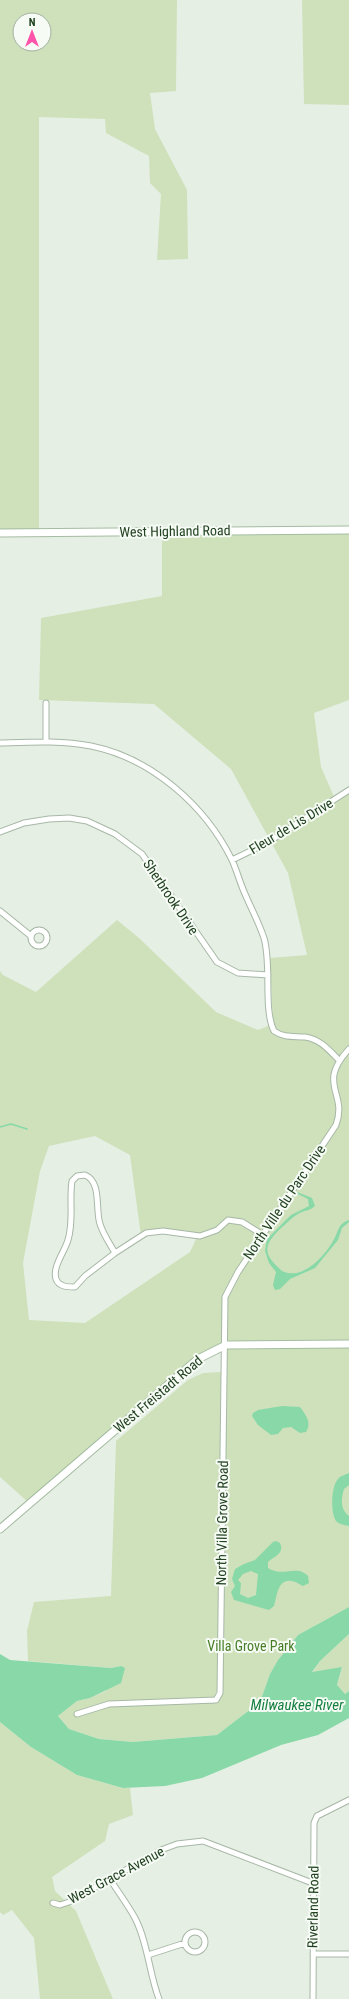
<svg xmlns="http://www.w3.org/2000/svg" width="349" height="1999" viewBox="0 0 349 1999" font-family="'Roboto Condensed',sans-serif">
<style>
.green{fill:#cee1bb;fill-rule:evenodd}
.water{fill:#88d8a8;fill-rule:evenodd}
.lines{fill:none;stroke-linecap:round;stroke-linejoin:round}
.stream{stroke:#88d8a8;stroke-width:1.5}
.street-casing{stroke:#a7b8a6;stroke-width:7}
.secondary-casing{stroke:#a4bca1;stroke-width:9}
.street{stroke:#fff;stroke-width:5}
.secondary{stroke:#fff;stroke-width:7}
.labels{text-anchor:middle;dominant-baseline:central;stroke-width:4;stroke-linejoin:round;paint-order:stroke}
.street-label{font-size:14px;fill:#224221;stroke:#f6fbf5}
.park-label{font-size:14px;fill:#477d27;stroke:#f6fbf5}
.water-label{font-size:15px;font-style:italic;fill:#157f40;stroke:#f6fbf5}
</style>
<rect width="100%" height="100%" fill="#e6efe4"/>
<path class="green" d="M0,0H177L176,91L150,93L155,129L187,190L188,259L157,260L161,194L150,183L149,156L106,133L105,119L39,117V533H0ZM20,20H44V44H20Z
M302,0H349V105L304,104Z
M349,530V700L314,713L321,767L335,799L349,790V1607L298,1635L278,1660L270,1674L260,1702L217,1735L133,1742L99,1739L69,1729L58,1716L77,1701L90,1698L106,1691L121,1666L111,1668L28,1661L27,1631L34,1602L111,1596L116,1441L188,1380L203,1373L221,1372L217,1690L214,1697L103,1703L216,1700L220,1693L226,1346L210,1352L28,1502L0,1477V971L3,975L36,992L117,920L139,938L216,1012L258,1030L273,1024L270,958L307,955L288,873L231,769L154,704L39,700L41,618L162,596V532ZM95,1136L130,1155L141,1236L163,1231L197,1237L190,1252L85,1323L29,1320L23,1263L40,1171L49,1146Z
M349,1634V1691L345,1694L337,1686L342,1668L312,1673L320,1661Z
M0,1722L31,1747L77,1775L123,1788H130L133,1815L109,1824L105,1841L52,1877L55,1891L76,1911L113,1999H40L34,1938L12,1910L3,1915L0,1912Z"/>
<path class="water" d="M297,1192L312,1198L315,1206C310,1211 304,1210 298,1214C291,1218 286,1224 279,1230C262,1247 264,1255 282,1271C302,1281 324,1257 333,1241C338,1233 338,1223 349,1220V1222L342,1228L338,1240L315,1268L290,1279L280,1289L275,1290L273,1285L276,1272L269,1263L265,1251L267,1239L291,1215L309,1206L308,1199L296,1193Z
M282,1406L300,1407C306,1415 312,1423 306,1432L300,1433L291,1427L283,1428L278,1434L271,1435L258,1425L252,1416L253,1413L258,1410Z
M349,1473V1485L344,1489C341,1499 340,1509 349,1516V1526C345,1525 341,1525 337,1522C330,1515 331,1486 338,1479C340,1476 345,1475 349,1473Z
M276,1541L280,1543C285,1554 274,1556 268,1562V1568C284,1578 296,1564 308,1576L309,1583L303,1586C299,1584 295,1581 291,1581C277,1579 277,1598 274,1606L269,1610L234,1600L231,1592L235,1586L232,1579L235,1569L244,1564L255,1560L273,1542ZM251,1571L258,1574L256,1595L248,1598L240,1594L241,1583L238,1580L243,1574Z
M349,1607V1634L320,1661L312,1672L342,1667L337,1685L345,1694L349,1691V1718L318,1735L281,1745L202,1778L165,1786L123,1788L77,1775L31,1747L0,1722V1654L10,1660L111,1668L121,1666L125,1668L121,1683L90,1698L77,1701L58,1716L69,1729L99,1739L133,1742L217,1735L260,1702L270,1674L278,1660L298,1635Z"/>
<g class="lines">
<path class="stream" d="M0,1127L11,1124L27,1129"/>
<g class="street-casing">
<path id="street" d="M46,742V703
M0,743C30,742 61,740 91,746C151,758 205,805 232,860C237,871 240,883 245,894C251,908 259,923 264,938C272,965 263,1009 274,1031C284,1038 294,1036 305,1037C320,1039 329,1050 339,1060
M0,832L24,823L49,819L69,818L87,821L115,834L142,854L217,962L238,973L268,975
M232,860L267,843L349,790
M0,911L31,936
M31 938a8 8 0 1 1 16 0a8 8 0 1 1-16 0Z
M85,1175C102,1182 95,1209 100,1224C103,1234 110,1244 115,1253L85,1276L75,1287C68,1287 59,1287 56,1279C52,1267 65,1251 68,1240C74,1220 69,1201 72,1181L77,1176Z
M115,1253L146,1233L163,1231L200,1236L217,1230L228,1220L242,1222L263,1235
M77,1714L109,1704L216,1700L220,1693L225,1297L238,1272L336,1125C348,1092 316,1085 349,1049
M110,1879C118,1892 128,1905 135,1918C148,1943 149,1973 159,1999
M53,1903L60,1905L69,1902L161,1850L177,1844L203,1841L315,1884
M185 1942a10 10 0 1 1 20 0a10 10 0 1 1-20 0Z
M313,1954H349
M148,1955L185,1943
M313,1999L314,1823L317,1816L349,1800"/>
</g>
<g class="secondary-casing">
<path id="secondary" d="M0,533L349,530
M0,1529L198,1359L226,1345L349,1344"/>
</g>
<use href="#street" class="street"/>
<use href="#secondary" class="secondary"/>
</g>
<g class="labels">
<g class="street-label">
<text transform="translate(175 531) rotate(-1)">West Highland Road</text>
<text transform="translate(291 826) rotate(-31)">Fleur de Lis Drive</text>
<text transform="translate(171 897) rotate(56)">Sherbrook Drive</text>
<text transform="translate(284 1202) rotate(-56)">North Ville du Parc Drive</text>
<text transform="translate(158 1394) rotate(-40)">West Freistadt Road</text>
<text transform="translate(222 1523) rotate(-89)">North Villa Grove Road</text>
<text transform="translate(116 1875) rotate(-28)">West Grace Avenue</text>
<text transform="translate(313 1907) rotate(-89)">Riverland Road</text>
</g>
<g class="park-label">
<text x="251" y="1646">Villa Grove Park</text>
</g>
<g class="water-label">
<text x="297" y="1705">Milwaukee River</text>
</g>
</g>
<g transform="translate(32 32)"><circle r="19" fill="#f6fbf5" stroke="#a1b1a0"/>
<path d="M0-3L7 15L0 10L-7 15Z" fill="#fe53aa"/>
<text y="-6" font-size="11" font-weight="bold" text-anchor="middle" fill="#224221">N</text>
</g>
</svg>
